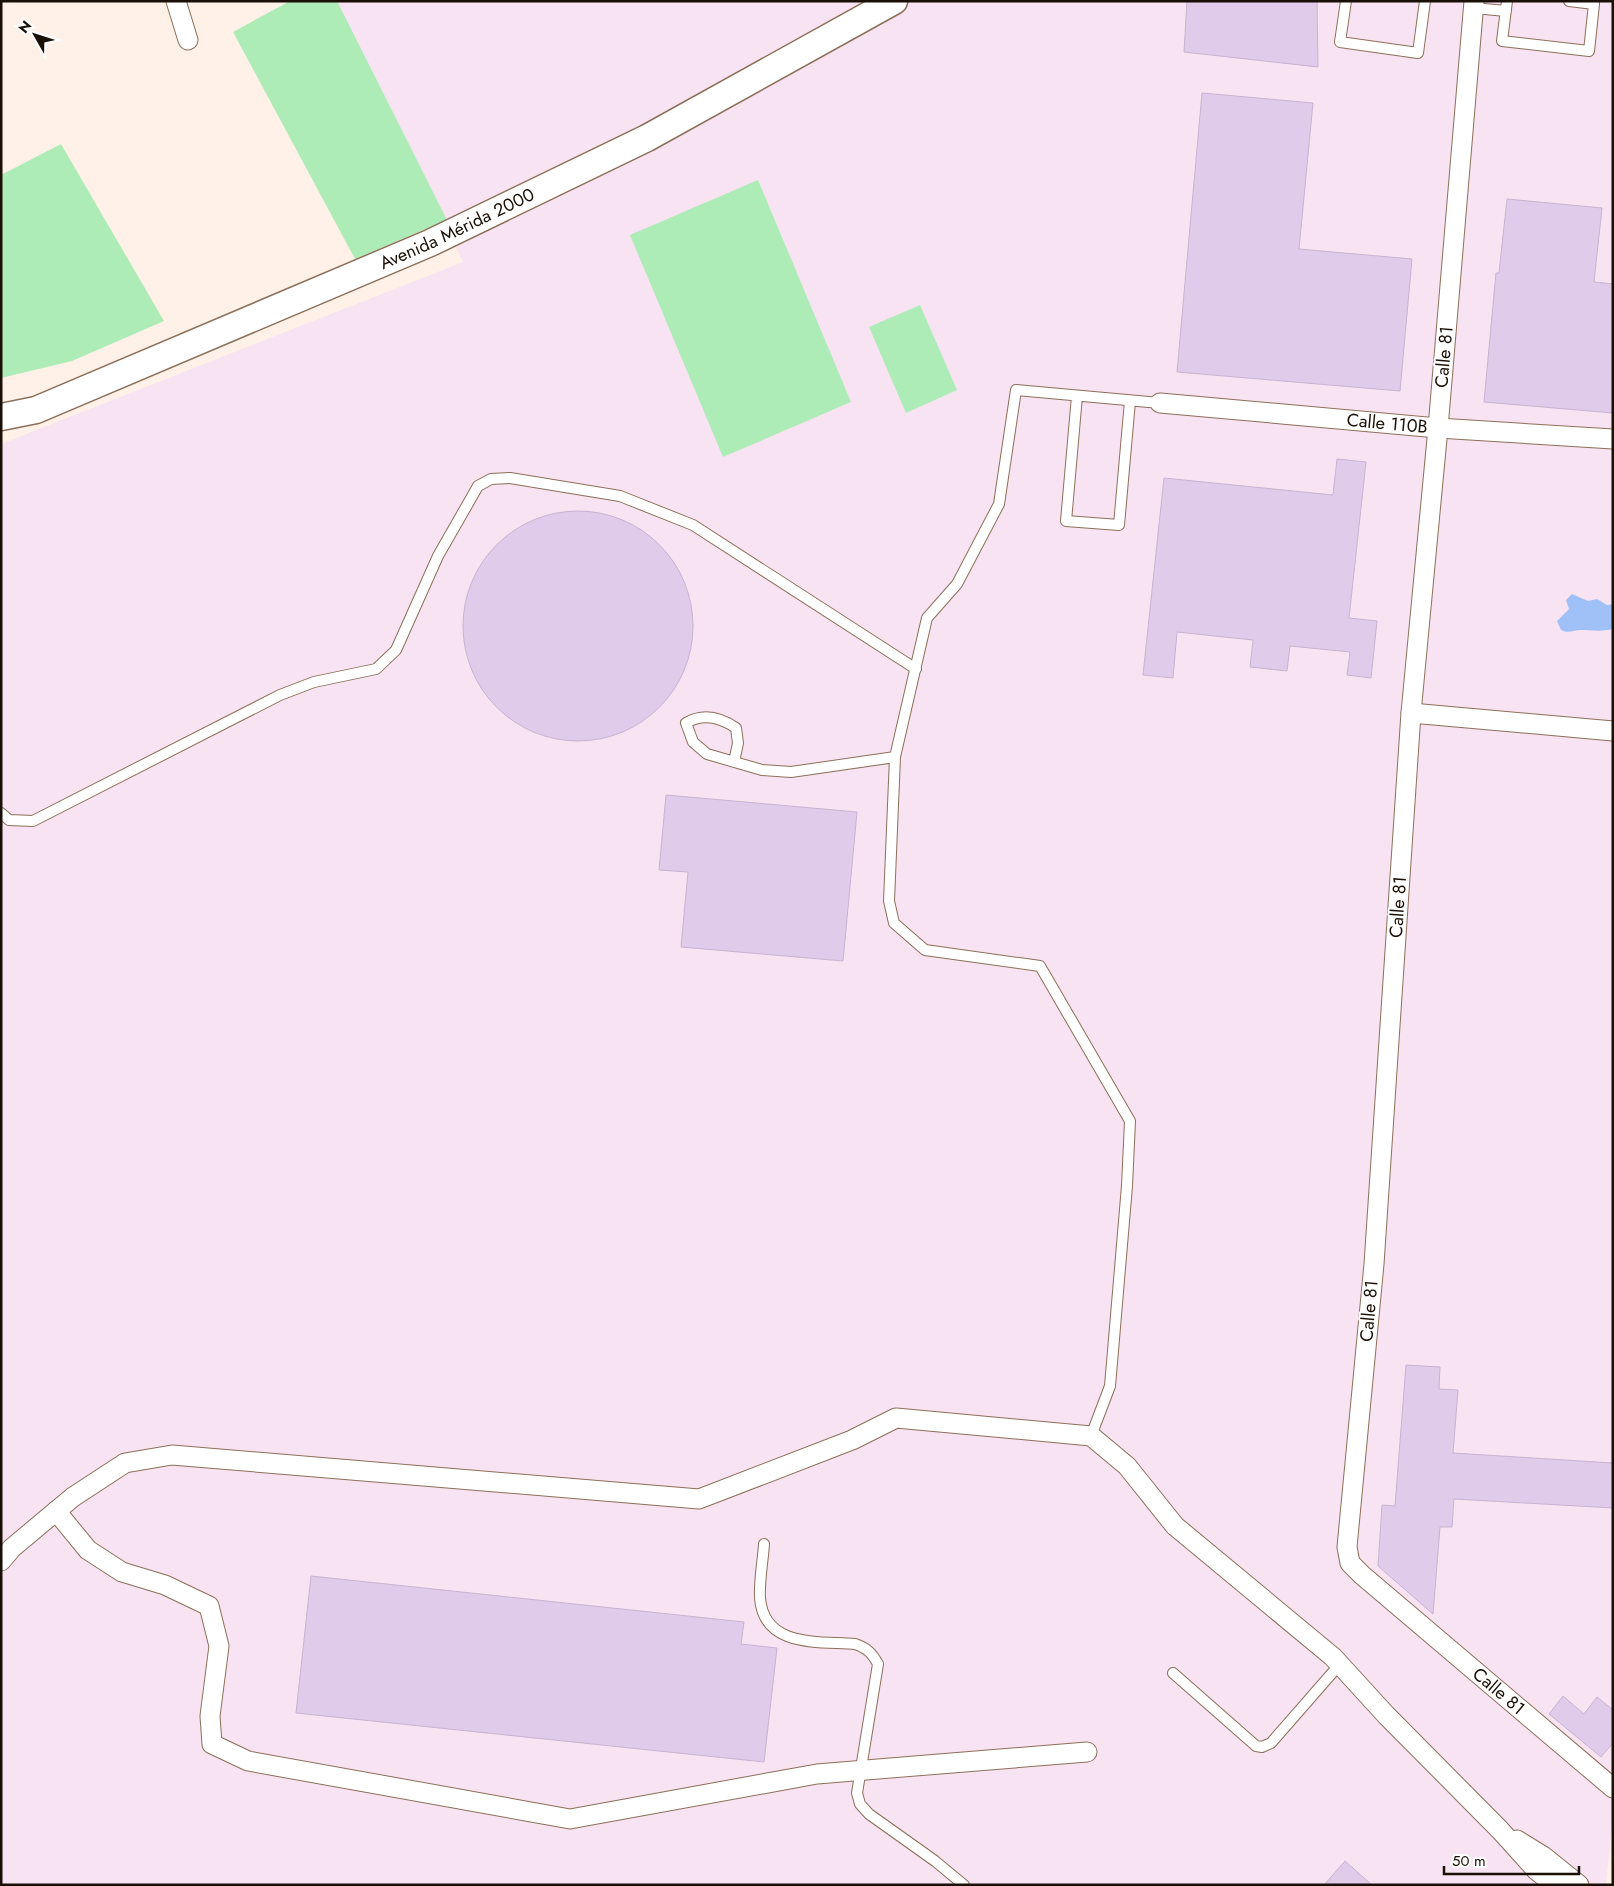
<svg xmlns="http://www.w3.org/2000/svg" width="1614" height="1886" viewBox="0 0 1614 1886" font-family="Jost,sans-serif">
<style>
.industrial{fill:#f8e3f2}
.green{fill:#adecb6}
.water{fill:#a0c1f7}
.building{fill:#e0cbea;stroke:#c8b3d2}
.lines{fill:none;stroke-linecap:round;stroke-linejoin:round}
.lane-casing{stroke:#8c6f5a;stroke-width:12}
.street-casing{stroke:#8c6f5a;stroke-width:21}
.secondary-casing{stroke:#8c6f5a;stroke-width:29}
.lane{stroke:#fff;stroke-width:10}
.street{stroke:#fff;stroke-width:19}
.secondary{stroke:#fff;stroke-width:26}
.labels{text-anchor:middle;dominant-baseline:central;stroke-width:4;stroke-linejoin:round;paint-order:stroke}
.street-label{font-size:18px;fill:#1a0f07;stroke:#fff}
</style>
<rect width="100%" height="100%" fill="#fff1e8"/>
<path class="industrial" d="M334,1H1613V1815L1606,1885H1V444L463,262Z"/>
<path class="green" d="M290,1H337L447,220L355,259L233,32Z
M61,144L164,321L72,361L1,378V175Z
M758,180L851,402L723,457L630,235Z
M920,305L957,390L906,413L869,327Z"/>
<path class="water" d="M1572,594L1588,601L1597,599L1607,605L1613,604V629C1601,632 1591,630 1580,630C1573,630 1569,634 1561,630L1557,621L1569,609L1566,600Z"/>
<path class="building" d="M1187,1H1317L1318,67L1184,52Z
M1202,93L1313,103L1299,249L1412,259L1400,391L1177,372Z
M1507,199L1602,208L1594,282L1613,284V413L1484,402L1496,273H1499Z
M1337,459L1366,462L1349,618L1377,621L1371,678L1347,675L1350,652L1290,646L1287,671L1250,667L1253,640L1177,632L1173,678L1143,675L1164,478L1333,495Z
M463 626a115 115 0 1 1 230 0a115 115 0 1 1-230 0Z
M666,795L857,812L843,961L681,947L688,872L659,870Z
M1406,1365L1440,1367L1439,1389L1458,1390L1453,1453L1613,1463V1508L1454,1499L1452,1527H1440L1433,1614L1378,1566L1382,1505L1395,1506Z
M311,1576L744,1622L741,1644L777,1648L764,1762L296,1713Z
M1563,1696L1584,1714L1597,1697L1613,1710V1743L1601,1757L1549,1714Z
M1345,1861L1372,1885H1324Z"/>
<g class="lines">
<g class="lane-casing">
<path id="lane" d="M1346,1L1340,42L1418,53L1425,1
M1507,1L1502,41L1589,51L1594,4L1569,1
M1474,8L1506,11
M1077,396L1066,521L1119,525L1130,401
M734,762L738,743L736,728C720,717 703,713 686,723L693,742L707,754L762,770L791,772L895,757
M1,813L9,820L33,821L280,695L314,682L376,669L396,650L438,556L478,486L491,479L510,478L620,496L693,525L916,669
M1091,1436L1110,1386L1127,1186L1130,1121L1040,966L925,950L894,923L889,901L895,757L927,618L957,584L999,504L1016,390L1160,403
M764,1544C763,1561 759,1580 760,1598C764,1648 818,1641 855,1644C867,1648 872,1653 878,1664L857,1793L860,1804L869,1814L935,1861L964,1885
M1173,1673L1256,1746L1262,1747L1271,1743L1340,1664"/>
</g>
<g class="street-casing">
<g id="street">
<path d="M176,1L188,40"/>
<path id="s1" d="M1474,1L1438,428L1411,713L1374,1264L1347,1547L1350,1563L1362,1575L1613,1788"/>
<path id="s2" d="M1160,403L1438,428L1613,439"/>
<path d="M1411,713L1613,731"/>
<path d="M56,1511L88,1550L122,1572L165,1585L209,1606L219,1646L210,1716L212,1744L248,1761L570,1819L817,1774L1087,1752"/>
<path d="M1,1561L12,1548L73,1497L125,1463L172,1455L699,1499L852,1440L896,1418L1091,1436L1127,1466L1175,1526L1333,1657L1386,1715L1500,1830L1536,1870L1555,1885"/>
<path d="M1517,1840L1543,1856L1579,1885"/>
</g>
</g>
<g class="secondary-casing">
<g id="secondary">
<path id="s3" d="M1,417L36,410L430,243L647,138L894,1"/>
</g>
</g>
<use href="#lane" class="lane"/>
<use href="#street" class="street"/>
<use href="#secondary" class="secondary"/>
</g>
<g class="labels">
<g class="street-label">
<text stroke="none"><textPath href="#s3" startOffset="494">Avenida Mérida 2000</textPath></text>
<text transform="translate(1444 357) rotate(-85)">Calle 81</text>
<text stroke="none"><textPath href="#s2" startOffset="228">Calle 110B</textPath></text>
<text transform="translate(1398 907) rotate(-86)">Calle 81</text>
<text transform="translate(1369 1311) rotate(-85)">Calle 81</text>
<text stroke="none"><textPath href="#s1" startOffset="1764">Calle 81</textPath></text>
</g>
</g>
<rect width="1614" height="1886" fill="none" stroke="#1a0f07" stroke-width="5"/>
<g transform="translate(35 35) rotate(309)" stroke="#ffffff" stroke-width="4" paint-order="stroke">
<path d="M0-4L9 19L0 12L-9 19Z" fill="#1a0f07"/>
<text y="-8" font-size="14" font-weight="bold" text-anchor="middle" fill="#1a0f07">N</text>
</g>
<path d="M1444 1866v8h135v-8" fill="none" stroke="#1a0f07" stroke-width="2.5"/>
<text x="1452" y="1866" font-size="15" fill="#1a0f07" stroke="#ffffff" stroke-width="4" paint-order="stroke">50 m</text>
</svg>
